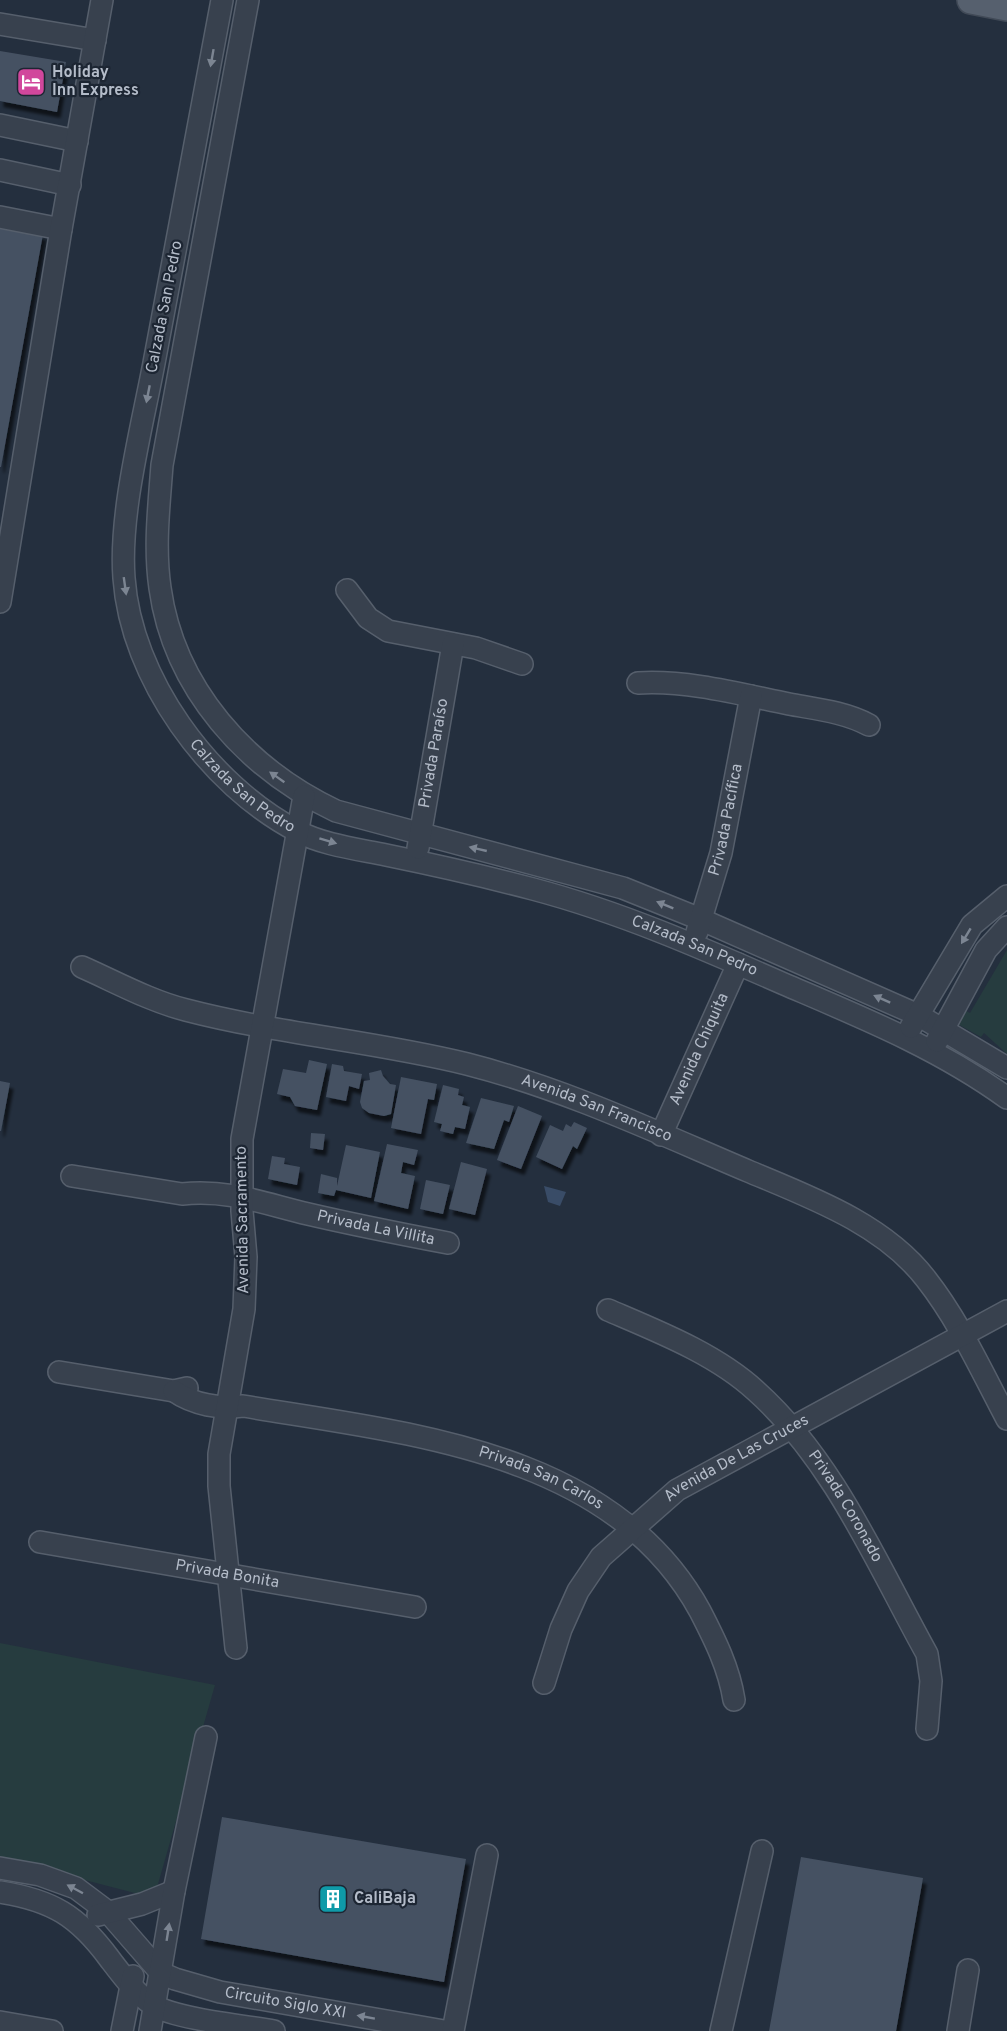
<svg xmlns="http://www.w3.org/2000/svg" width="1007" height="2031" viewBox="0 0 1007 2031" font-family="Overpass,sans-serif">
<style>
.green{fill:#263c3f}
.water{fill:#394c67}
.building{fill:#455162;filter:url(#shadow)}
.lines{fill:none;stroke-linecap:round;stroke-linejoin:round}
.minor-casing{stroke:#565f6c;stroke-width:24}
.major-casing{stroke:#414a57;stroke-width:30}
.minor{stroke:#38414e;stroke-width:21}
.major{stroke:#56606e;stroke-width:27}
.oneway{fill:#7c8592}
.labels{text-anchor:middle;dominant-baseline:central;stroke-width:4.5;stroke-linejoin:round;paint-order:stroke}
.poi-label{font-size:16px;font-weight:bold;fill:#b4bcc9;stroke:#1d2633;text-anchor:start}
.street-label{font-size:16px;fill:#b4bcc9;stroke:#1d2633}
</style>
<defs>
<filter id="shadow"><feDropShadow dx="3.5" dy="6" stdDeviation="1.5" flood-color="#0009"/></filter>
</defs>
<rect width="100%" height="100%" fill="#242f3e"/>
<path class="green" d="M1007,950V1054L984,1033L981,1037L954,1022L962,1009L970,1013Z
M0,1643L215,1685L154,1898L0,1858Z"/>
<path class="water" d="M544,1186L566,1192L560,1206L548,1202Z"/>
<path class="building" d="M0,51L66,62L57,112L0,101Z
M0,227L43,234L1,467H0Z
M309,1060L327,1064L317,1110L295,1106L290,1097L277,1094L283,1069L306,1073Z
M332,1064L343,1066L344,1071L362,1074L359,1089L349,1086L346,1101L326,1097Z
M381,1070L383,1076L390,1084L396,1085L391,1114L384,1116L369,1113L362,1108L360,1102L364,1081L370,1080L369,1073Z
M401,1077L437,1084L434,1100L428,1099L421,1134L391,1128Z
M0,1081L10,1083L1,1131H0Z
M443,1085L459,1089L458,1095L464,1097L462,1105L470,1107L465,1129L455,1127L453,1134L440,1131L442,1124L434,1122Z
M481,1098L514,1106L509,1122L504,1120L494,1149L466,1143Z
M518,1106L542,1116L521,1169L497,1160Z
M574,1122L587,1128L577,1149L573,1146L562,1169L536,1157L550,1125L563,1131L566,1124L571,1127Z
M311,1133L325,1134L323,1150L310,1148Z
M387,1144L418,1150L414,1165L403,1162L401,1173L415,1176L408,1209L374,1201Z
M346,1145L380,1152L371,1198L336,1190L334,1196L318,1193L321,1174L337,1178V1186Z
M272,1156L285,1158L284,1164L300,1167L297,1185L268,1179Z
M461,1162L487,1169L475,1215L449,1209Z
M426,1180L450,1185L443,1214L420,1209Z
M222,1817L466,1859L444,1982L201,1939Z
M801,1857L923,1878L896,2031H769Z"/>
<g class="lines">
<g class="minor-casing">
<g id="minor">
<path id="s1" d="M222,0C200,121 177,242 154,363C142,427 119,514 124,578C131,678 209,785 297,831C323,845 357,849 386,855C435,865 484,876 533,889C620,912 702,948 784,984C861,1017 938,1048 1007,1098"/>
<path d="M248,0L162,465C159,506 154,547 160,588C174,689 247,769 336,811L623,888L700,919L918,1015L1007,1068"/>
<path d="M0,24L95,40"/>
<path d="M0,125L77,141"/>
<path d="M0,170L70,185"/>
<path d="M0,217L61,229"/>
<path d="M347,590L368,618L388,631L476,648L522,664"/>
<path d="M0,602L61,229L102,0"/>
<path d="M638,683C688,680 740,694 789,704C816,709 845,712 869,725"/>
<path id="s2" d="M418,848L453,644"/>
<path id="s3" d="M697,932L721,853L751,696"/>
<path id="s4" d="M82,967C116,982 150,1001 186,1010C278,1034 374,1041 467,1064C565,1089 656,1132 748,1171C810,1197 884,1224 926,1279C959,1321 982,1372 1007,1419"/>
<path d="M911,1027L972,925L1007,896"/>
<path d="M937,1041L986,950L1007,927"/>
<path id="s5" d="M661,1135L738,964"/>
<path id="s6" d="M72,1176L182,1194C229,1189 265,1204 308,1214C355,1225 401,1234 448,1243"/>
<path id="s7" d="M608,1310C657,1331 716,1354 756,1391C834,1461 877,1564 927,1654L931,1681L927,1729"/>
<path d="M59,1372L174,1391L187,1388"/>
<path id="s8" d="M174,1391C194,1405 220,1409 243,1406C405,1433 612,1450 700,1611C715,1640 729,1668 734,1700"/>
<path id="s9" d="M40,1542L415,1607"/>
<path d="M236,1648L219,1486V1454L244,1309L246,1257L242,1211V1139L304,796"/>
<path id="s10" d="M544,1683L561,1629L578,1591L601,1557L677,1490L1007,1311"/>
<path id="s11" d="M0,1868L40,1875L76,1888L108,1912L161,1973L175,1979L220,1992L444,2031"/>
<path d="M0,1892C52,1900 78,1916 109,1958C122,1975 135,1993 153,2005C176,2019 245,2026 274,2031"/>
<path d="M98,1915L142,1904L174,1891"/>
<path d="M0,2022L52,2031"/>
<path d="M122,2031L133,1976"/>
<path d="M150,2031L174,1891L206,1737"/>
<path d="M453,2031L487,1855"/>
<path d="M721,2031L762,1851"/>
<path d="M958,2031L968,1970"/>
</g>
</g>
<g class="major-casing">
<path id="major" d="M971,0L1007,7"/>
</g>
<use href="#minor" class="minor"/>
<use href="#major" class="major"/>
</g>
<defs><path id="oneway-solid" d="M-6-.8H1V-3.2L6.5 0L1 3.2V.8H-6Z" transform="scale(1.5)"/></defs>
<g class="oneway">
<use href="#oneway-solid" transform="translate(212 58) rotate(100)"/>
<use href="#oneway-solid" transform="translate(148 394) rotate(101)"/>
<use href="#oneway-solid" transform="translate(125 586) rotate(82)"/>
<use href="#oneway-solid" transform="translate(277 777) rotate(-145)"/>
<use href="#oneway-solid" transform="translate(328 841) rotate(17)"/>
<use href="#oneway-solid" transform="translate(478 849) rotate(-167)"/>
<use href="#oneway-solid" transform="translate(665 905) rotate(-158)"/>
<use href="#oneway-solid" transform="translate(966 936) rotate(121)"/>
<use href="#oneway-solid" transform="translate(882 999) rotate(-156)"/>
<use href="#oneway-solid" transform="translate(75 1889) rotate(-152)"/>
<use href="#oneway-solid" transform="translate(168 1932) rotate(-81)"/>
<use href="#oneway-solid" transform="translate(366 2017) rotate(-170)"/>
</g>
<defs>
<g id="hotel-square" transform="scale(1.5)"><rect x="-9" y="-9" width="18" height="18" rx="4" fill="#d1479c" stroke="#1d2633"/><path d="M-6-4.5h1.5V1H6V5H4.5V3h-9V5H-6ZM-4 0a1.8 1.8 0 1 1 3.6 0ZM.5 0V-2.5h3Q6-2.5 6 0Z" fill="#fff"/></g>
<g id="building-square" transform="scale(1.5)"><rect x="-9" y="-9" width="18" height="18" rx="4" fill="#0f9aa8" stroke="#1d2633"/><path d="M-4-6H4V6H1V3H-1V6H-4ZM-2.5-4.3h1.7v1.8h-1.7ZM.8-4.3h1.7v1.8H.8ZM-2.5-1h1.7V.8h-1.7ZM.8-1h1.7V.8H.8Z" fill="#fff"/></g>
</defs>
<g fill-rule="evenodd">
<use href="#hotel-square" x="31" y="82"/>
<use href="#building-square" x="333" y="1899"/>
</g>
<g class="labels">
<g class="poi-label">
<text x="52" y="73">Holiday<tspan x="52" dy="18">Inn Express</tspan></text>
<text x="354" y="1899">CaliBaja</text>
</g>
<g class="street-label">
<text transform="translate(165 307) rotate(-79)">Calzada San Pedro</text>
<text stroke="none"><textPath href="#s2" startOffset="96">Privada Paraíso</textPath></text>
<text stroke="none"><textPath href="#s1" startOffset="834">Calzada San Pedro</textPath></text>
<text stroke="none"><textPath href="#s3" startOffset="116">Privada Pacífica</textPath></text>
<text stroke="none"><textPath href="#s1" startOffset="1320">Calzada San Pedro</textPath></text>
<text stroke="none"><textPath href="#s5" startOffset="94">Avenida Chiquita</textPath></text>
<text stroke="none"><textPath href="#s4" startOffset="536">Avenida San Francisco</textPath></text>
<text transform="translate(243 1220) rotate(-91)">Avenida Sacramento</text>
<text stroke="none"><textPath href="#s6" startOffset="309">Privada La Villita</textPath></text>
<text stroke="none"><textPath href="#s10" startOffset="308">Avenida De Las Cruces</textPath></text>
<text stroke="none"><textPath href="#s8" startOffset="380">Privada San Carlos</textPath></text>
<text stroke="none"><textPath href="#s7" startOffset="316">Privada Coronado</textPath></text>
<text stroke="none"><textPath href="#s9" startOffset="190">Privada Bonita</textPath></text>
<text stroke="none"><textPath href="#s11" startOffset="328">Circuito Siglo XXI</textPath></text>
</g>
</g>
</svg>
